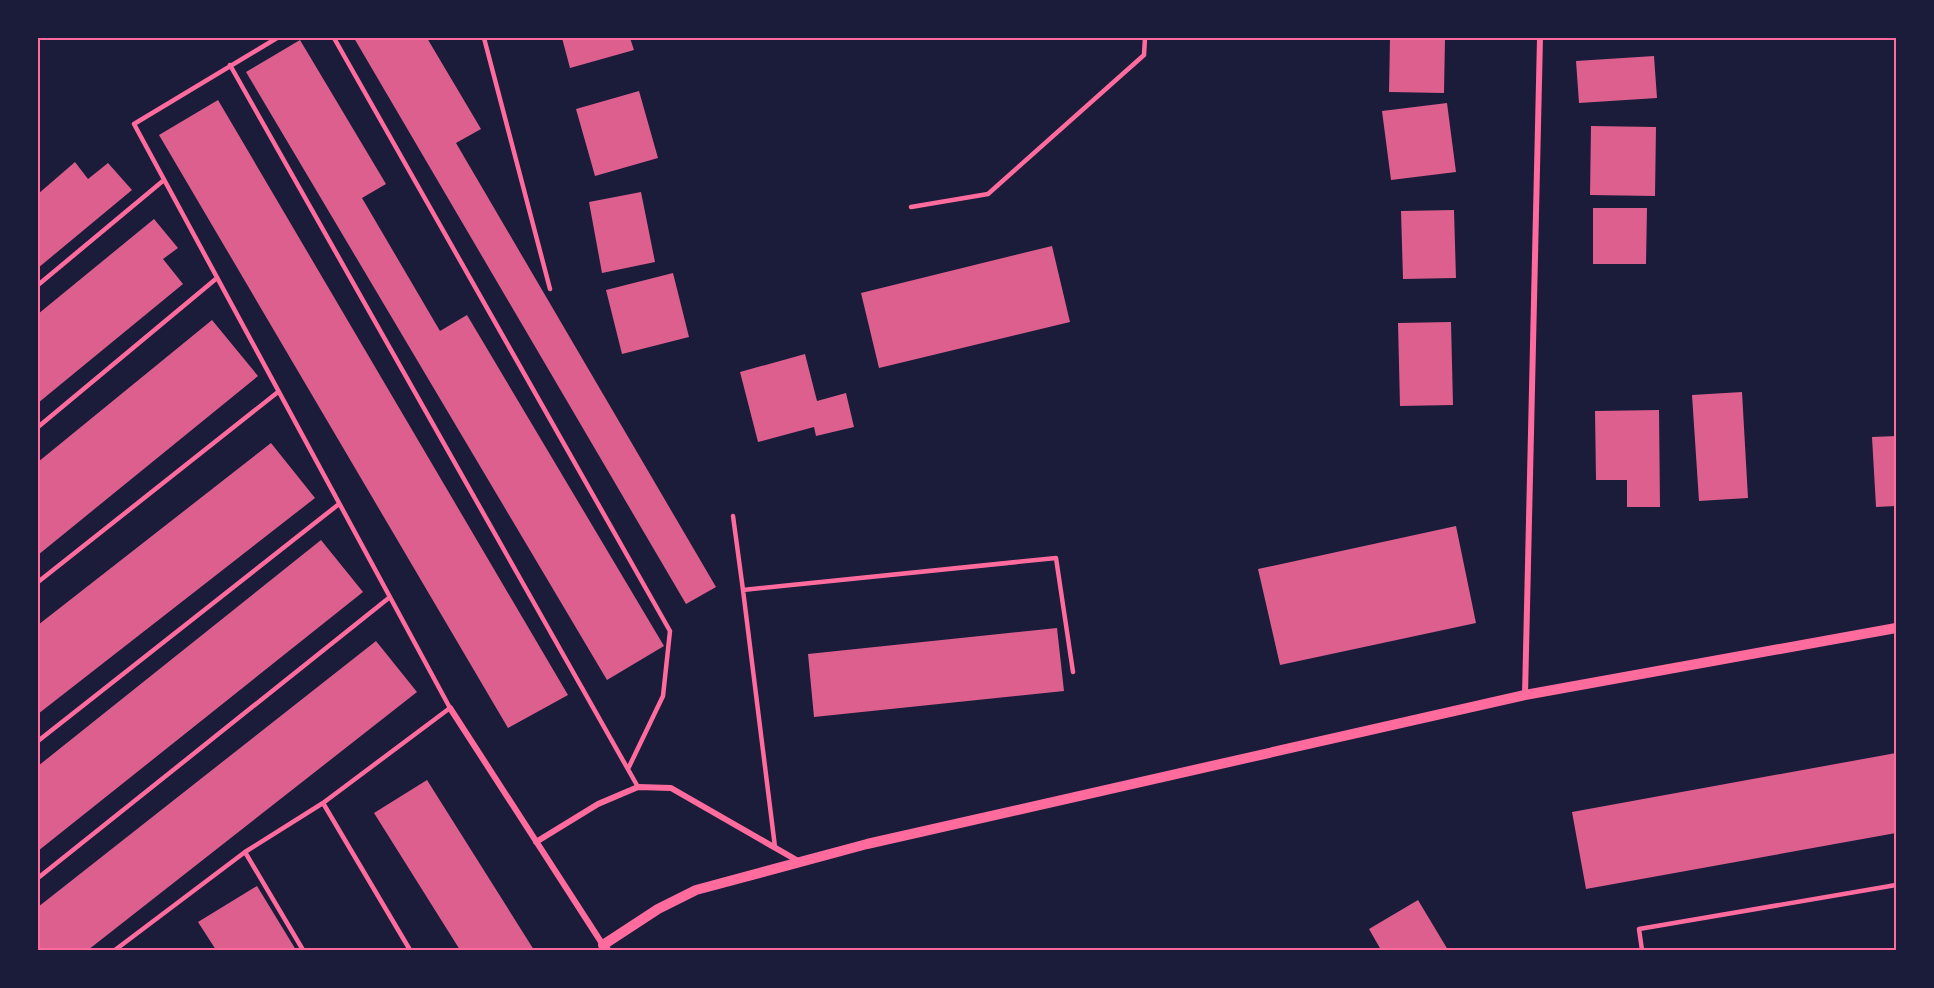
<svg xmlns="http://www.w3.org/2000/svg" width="1934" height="988" viewBox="0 0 1934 988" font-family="'Noto Sans',sans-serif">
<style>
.building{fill:#dd5f8e}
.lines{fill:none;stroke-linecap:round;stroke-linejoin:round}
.service{stroke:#ff6b9d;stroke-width:4.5}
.minor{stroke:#ff6b9d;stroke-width:6}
.tertiary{stroke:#ff6b9d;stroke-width:10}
.neatline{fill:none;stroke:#ff6b9d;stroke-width:2}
</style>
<rect width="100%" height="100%" fill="#1b1b3a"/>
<path class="building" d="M354,38H427L481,129L456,143L716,587L686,604Z
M562,38H630L634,50L570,68Z
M1390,38H1445L1444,93L1389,92Z
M300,40L386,184L362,198L440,331L467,315L664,646L607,680L246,72Z
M1654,56L1657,98L1579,103L1576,61Z
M639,91L658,158L595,176L576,109Z
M218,100L568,695L508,728L159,135Z
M1447,103L1456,172L1391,180L1382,111Z
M1591,126L1656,127L1655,196L1590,195Z
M75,162L88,179L108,163L132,190L38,268V194Z
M641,192L655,262L602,273L589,202Z
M1593,208H1647L1646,264H1593Z
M1454,210L1456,278L1403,279L1401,211Z
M154,219L178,248L163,259L183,284L38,403V314Z
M1052,246L1070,322L879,368L861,293Z
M673,273L689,337L622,354L606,290Z
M212,320L258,376L38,555V462Z
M1451,322L1453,405L1400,406L1398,323Z
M805,354L817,401L846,393L854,427L816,436L814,427L758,442L740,372Z
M1742,392L1748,498L1699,501L1692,395Z
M1659,410L1660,507H1627V480H1596L1595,411Z
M1896,436V506L1876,507L1872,437Z
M271,443L315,498L38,714V625Z
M1456,526L1476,623L1280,665L1258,569Z
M321,540L363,592L38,851V766Z
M1057,628L1064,691L814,717L808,654Z
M376,641L417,692L88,950H38V907Z
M1896,753V833L1586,889L1572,812Z
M427,780L534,950H460L374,813Z
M257,886L296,950H216L198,922Z
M1418,900L1448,950H1381L1369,929Z"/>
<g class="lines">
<path class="service" d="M277,38L134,124L450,708L323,803L410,950
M334,38L670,631L663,696L628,769
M484,38L550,289
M230,65L638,787
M911,207L988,194L1144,55L1145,38
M38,285L164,180
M38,427L217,278
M733,516L743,590L1056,558L1073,672
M38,582L278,392
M743,590L775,847
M38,741L339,504
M38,878L390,597
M115,950L245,852
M303,950L245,852L323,803
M1642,950L1639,929L1896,885"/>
<path class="minor" d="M1525,695L1540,38
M450,708L603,945
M536,842L598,804L638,787L671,788L800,862"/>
<path class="tertiary" d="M606,950L603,945L658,909L696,890L867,844L1525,695L1896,628"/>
</g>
<rect width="1934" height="988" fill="none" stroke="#1b1b3a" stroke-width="78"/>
<rect x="39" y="39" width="1856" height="910" class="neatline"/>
</svg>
